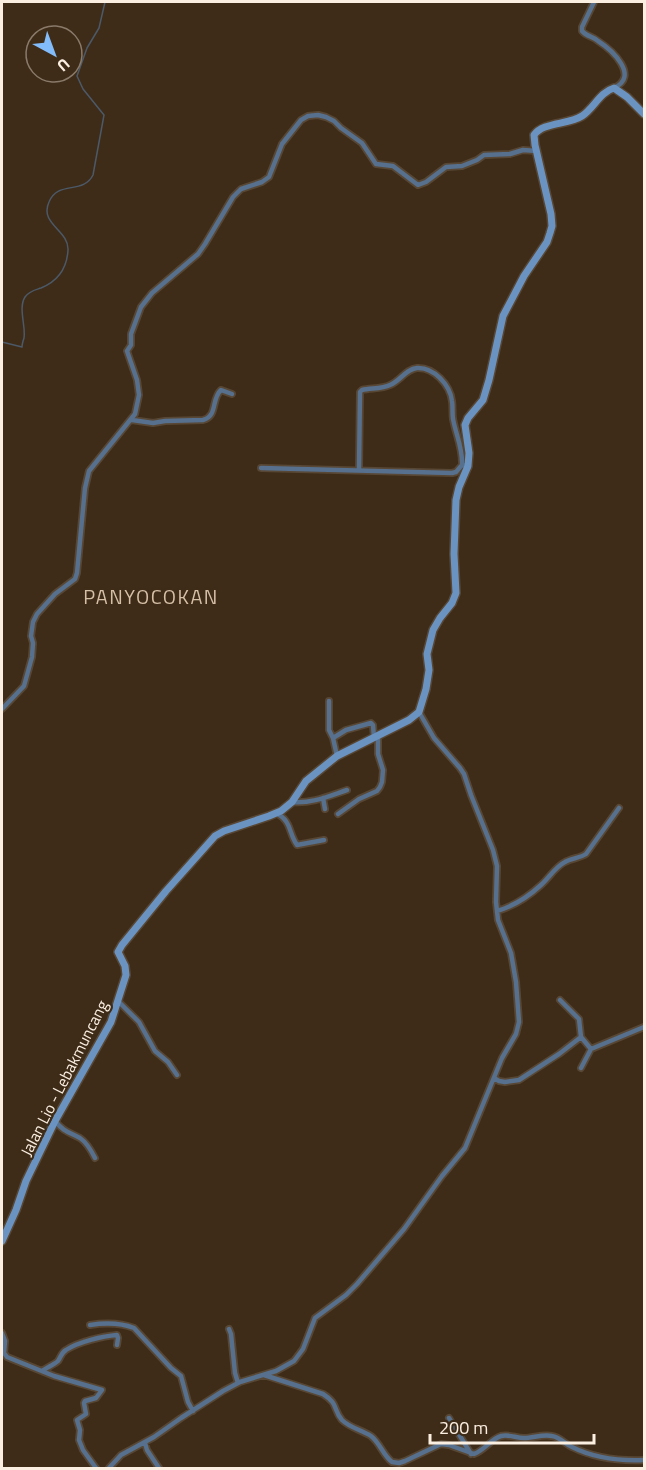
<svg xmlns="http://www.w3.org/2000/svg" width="646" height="1470" viewBox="0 0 646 1470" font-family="'Titillium Web',sans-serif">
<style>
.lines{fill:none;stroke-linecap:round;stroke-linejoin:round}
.stream{stroke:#4c5968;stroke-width:1.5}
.street-casing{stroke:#584734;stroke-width:8}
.secondary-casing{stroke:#584734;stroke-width:10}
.street{stroke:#56708d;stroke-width:4.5}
.secondary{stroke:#6b93c1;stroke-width:7}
.labels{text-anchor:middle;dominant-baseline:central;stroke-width:4.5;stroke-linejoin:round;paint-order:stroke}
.street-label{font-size:16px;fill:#fbefe2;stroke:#3e2c18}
.quarter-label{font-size:20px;letter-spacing:1.5px;fill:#d5bfa7;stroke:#3e2c18}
</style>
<rect width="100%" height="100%" fill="#3e2c18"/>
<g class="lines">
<path class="stream" d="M2,342L22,347C22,344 23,341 24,338C26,326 18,308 25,297C29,291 35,290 41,288C58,281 67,268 68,250C69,230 39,224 49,202C58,180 83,195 93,175L104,115L83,89L77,76L87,48L99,28L105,2"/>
<g class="street-casing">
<path id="street" d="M594,2L582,27V31C587,37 593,36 598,41C612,50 640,76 614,88
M132,420L153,423L165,421L203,420C218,416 211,399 221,390L232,394
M261,468L452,473L456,472L462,465
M359,470L360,392L362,390C371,388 382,389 390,385C400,381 406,369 417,368C434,367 450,385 452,401C453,407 452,413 453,419C456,435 463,449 462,465L468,466
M329,701V730L333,738
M2,709L24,686L32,657L33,643L31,636L33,622L37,614L55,594L75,579L77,573L85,488L89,471L135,414L139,395L137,380L127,351L131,345V334L141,307L152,293L198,254L205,244L233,197L241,189L262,182L269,177L282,144L301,120L308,116L318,115L326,117L334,121L341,128L362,143L376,164L393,166L418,185L426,182L446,167L462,166L477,160L484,155L510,154L523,150L537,151
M337,756L333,738L346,730L371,723L373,725L374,738
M323,798L325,809
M292,802C311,804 329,796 347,790
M276,813C292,821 288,832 297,845L324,840
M338,814L359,799L377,791L380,787L382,782L383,770L378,754V737
M497,911C514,906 528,897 541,885C549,878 555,867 565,862C572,858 580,858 586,854L619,808
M560,1000L579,1019L581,1037
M119,1002L139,1022L155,1051L168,1062L177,1075
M581,1068L591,1049
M494,1078L499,1081L505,1082L519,1080L559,1054L581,1037L591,1049L644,1027
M55,1121C64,1132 69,1132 80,1138C86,1142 91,1150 95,1158
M90,1325C103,1323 121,1323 134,1328L171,1368L181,1376L188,1402L193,1411
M229,1329L231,1334L235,1373L238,1383
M2,1333L5,1341L4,1353L7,1357L54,1376L102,1390L96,1398L85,1401L84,1403L86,1414L77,1420L80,1430L79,1440L83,1450L96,1468
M42,1371C46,1368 55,1364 58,1361C61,1357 61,1353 66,1350C78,1342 103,1336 117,1335L118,1338L117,1345
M264,1375L323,1394C339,1404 333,1410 342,1420C350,1428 362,1430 371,1436C380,1443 383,1455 392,1462L399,1463L405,1461L441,1444L449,1445L474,1454C485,1450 491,1439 501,1436C509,1434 516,1438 524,1438C533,1438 543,1434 552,1436C560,1437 565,1444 572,1447C594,1458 621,1461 644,1460
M449,1418L471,1454
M145,1443L147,1450L159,1468
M109,1468L121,1455L154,1437L181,1418L223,1391L240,1382L276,1371L294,1361L303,1349L315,1318L346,1295L357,1284L404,1229L442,1176L465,1148L502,1058L516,1034L519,1022L516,982L511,953L498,920L496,902L497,866L493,850L471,795L464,774L460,768L434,738L419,712"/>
</g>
<g class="secondary-casing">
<path id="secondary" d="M2,1241L16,1210L26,1181L55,1121L111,1022L126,975L125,966L118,952L122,945L166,891L215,836L224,831L269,816L281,811L292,802L306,781L337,756L409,720L419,712L426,689L429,670L427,654L433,630L440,618L452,603L456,593L454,554L456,500L459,487L468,466L469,453L465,425L468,418L483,400L489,380L503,316L524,276L547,242L550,233L552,226L551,214L535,145L534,135C543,122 568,125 582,116C594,108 600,92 614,88L627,97L644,114"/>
</g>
<use href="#street" class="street"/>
<use href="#secondary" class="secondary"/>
</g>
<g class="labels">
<g class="street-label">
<text transform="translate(64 1078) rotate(-63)">Jalan Lio - Lebakmuncang</text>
</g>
<g class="quarter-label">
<text x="151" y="596">PANYOCOKAN</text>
</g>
</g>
<rect width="646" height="1470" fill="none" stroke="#fbefe2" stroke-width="6"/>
<g transform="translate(54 54) rotate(139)"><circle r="28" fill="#3e2c18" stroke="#8a7a69" stroke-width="1.5"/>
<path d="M0-4.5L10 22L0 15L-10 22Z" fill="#83bcfb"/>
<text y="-9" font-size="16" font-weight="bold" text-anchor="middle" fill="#fbefe2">U</text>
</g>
<path d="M430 1434v9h164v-9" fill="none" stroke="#fbefe2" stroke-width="3"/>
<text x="439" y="1434" font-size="18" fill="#fbefe2" stroke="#3e2c18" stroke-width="4.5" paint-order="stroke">200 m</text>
</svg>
